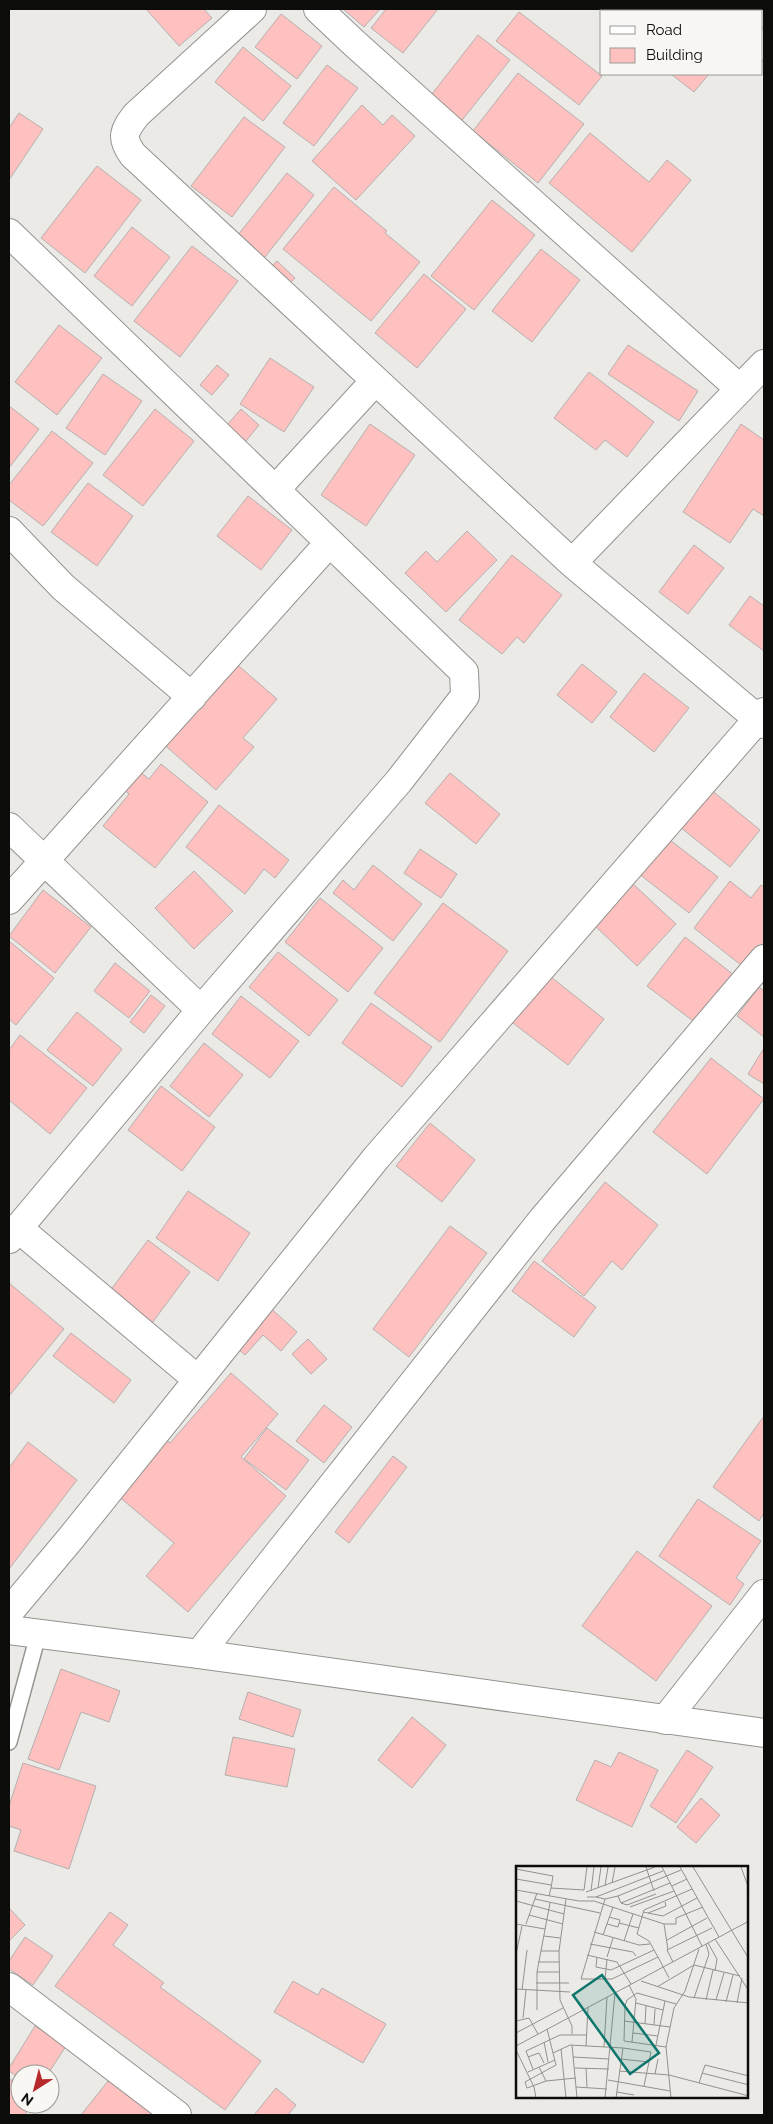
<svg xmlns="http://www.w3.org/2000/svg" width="773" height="2124" viewBox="0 0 773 2124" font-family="Raleway,sans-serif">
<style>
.building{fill:#fec1c0;stroke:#b4b0af}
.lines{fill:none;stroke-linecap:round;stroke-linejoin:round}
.service-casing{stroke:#949390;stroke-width:18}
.minor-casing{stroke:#949390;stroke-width:30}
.tertiary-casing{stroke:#949390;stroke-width:30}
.service{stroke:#fff;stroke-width:15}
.minor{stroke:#fff;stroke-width:28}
.tertiary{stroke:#fff;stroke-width:28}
.inset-road{fill:none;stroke:#92918e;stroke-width:1}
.view{fill:#0f766e;fill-opacity:0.15;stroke:#0f766e;stroke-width:2.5}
.inset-edge{fill:none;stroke:#0c0c0b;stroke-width:2.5}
</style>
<rect width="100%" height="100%" fill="#ebeae6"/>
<path class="building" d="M146,9H204L212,18L179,46Z
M343,9H380L364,27Z
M386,9H438L403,53L371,28Z
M519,12L602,76L579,105L496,41Z
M281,14L322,46L297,79L255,47Z
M478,35L510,60L459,124L428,99Z
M243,47L291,86L263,121L215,82Z
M327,65L358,88L314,146L283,123Z
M518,73L584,124L538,183L473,131Z
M671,74H709L694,92Z
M362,105L383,125L392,115L415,136L356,200L312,161Z
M19,113L43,129L9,180V128Z
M244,117L285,147L232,217L191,186Z
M590,133L649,182L667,160L691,180L632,252L549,183Z
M97,166L141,200L85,273L41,238Z
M287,173L314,195L261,262L234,240Z
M334,187L387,231L385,233L420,262L371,321L283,249Z
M492,200L535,235L474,310L431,276Z
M132,227L170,257L132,306L94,276Z
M192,246L238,281L180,357L134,321Z
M541,249L580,280L532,342L492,311Z
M277,261L295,278L282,292L264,274Z
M424,274L466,309L417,368L375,333Z
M59,325L102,358L57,415L15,382Z
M628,345L698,391L679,421L608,374Z
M270,358L314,387L284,432L240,404Z
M217,365L229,375L212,395L200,385Z
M589,372L654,422L627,457L605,440L596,450L554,418Z
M103,374L142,401L105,455L66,428Z
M9,406L39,429L9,468Z
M155,409L194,441L143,506L103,475Z
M241,409L259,425L246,441L227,425Z
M370,424L415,455L366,526L321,495Z
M741,424L764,440V516L753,509L730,543L683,512Z
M52,431L93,463L43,526L9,500V485Z
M88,483L133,516L97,566L51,532Z
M248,496L292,530L261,570L217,536Z
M467,531L497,560L446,612L405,573L426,551L437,562Z
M694,545L724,568L688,614L659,592Z
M512,555L562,595L524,643L517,637L502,654L459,620Z
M750,596L764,606V651L729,625Z
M232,660L277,699L243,738L254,747L216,790L160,741Z
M582,664L617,692L592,723L557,695Z
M644,673L689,708L654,752L610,717Z
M161,764L208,802L155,868L103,826L129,794L116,783L131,765L149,779Z
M450,773L500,814L476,844L425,803Z
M710,789L760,830L730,867L680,827Z
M219,805L289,860L275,878L264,869L245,894L186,847Z
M666,837L718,877L689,913L638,873Z
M420,849L457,874L441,898L404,873Z
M373,865L422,904L393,941L333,893L343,880L354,890Z
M194,871L233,911L194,949L155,908Z
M730,881L751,898L761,885L764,887V945L746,969L694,928Z
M632,883L676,924L637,966L593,924Z
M43,890L91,927L55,973L9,936Z
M320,898L383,948L348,992L285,942Z
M443,903L508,951L440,1042L374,993Z
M685,937L734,975L697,1024L647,986Z
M9,941L54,978L16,1025L9,1019Z
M278,952L338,1000L309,1036L249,987Z
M115,963L150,991L129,1018L94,991Z
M546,973L604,1019L568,1065L509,1020Z
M759,987L764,991V1037L737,1016Z
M151,995L165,1006L144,1033L130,1022Z
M241,996L299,1041L270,1078L212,1034Z
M371,1003L432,1047L402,1087L342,1043Z
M77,1012L122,1049L93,1086L47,1050Z
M20,1035L87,1088L50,1134L9,1100V1050Z
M204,1043L243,1075L209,1117L170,1086Z
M764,1048V1084L748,1074Z
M711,1058L764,1099L707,1174L653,1132Z
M161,1086L215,1127L182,1171L128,1130Z
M430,1123L475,1160L442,1202L396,1166Z
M605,1182L658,1225L622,1270L612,1261L584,1296L542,1261Z
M188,1191L250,1233L218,1281L156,1238Z
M450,1226L487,1253L409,1357L373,1329Z
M148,1240L190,1272L152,1323L110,1291Z
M534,1261L596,1307L574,1337L512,1291Z
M9,1283L64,1329L9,1396Z
M266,1304L297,1332L281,1351L263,1335L245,1355L231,1343Z
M71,1333L131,1380L114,1403L53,1356Z
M308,1339L327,1359L311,1374L292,1354Z
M231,1373L278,1414L241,1457L286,1496L188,1612L146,1576L174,1543L117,1495L165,1439L170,1443Z
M324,1405L352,1427L324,1463L296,1441Z
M764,1416V1513L759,1521L713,1487Z
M267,1428L309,1460L286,1490L244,1459Z
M28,1442L77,1480L9,1569V1468Z
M393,1456L407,1467L349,1543L335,1532Z
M698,1499L761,1541L736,1578L744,1584L730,1605L659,1556Z
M637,1551L712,1606L656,1681L582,1626Z
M61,1669L120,1691L109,1722L81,1712L59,1770L28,1759Z
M248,1692L301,1710L293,1737L239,1719Z
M412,1717L446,1745L412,1788L378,1760Z
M233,1737L295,1749L287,1787L225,1775Z
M687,1750L713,1767L676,1823L650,1806Z
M619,1752L658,1770L632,1827L576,1800L595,1760L611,1767Z
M23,1763L96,1786L69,1869L14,1851L21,1830L9,1826V1806Z
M701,1798L720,1815L696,1843L677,1827Z
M9,1908L25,1925L9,1941Z
M110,1912L128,1925L113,1945L164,1983L160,1987L261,2061L225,2110L55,1986Z
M25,1937L53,1956L33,1985L9,1969V1961Z
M293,1981L318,1995L322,1988L386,2024L363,2063L274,2012Z
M35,2026L66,2046L48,2074H20V2078L9,2071V2068Z
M116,2071L172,2115H81Z
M9,2079L20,2084V2104H31L25,2115H9Z
M276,2088L296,2105L288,2115H254Z"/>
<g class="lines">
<g class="service-casing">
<path id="service" d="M9,1742L38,1635"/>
</g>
<g class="minor-casing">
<path id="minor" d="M252,9L136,115C124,131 120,137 133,155L572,563
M318,9L354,43L740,389
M727,9L730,11
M762,43L764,46
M9,233L464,672L465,696L399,781L201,1010L9,1239
M764,364L572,563L764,724
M275,490L375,381
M9,531L63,587L192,697
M9,827L201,1010
M9,900L329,543
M18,1228L197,1379
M9,1612L71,1538L376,1158L764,712
M199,1654L542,1220L764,959
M665,1720L764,1594
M9,1987L177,2115"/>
</g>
<g class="tertiary-casing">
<path id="tertiary" d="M9,1630L199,1654L764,1733"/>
</g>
<use href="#service" class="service"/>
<use href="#minor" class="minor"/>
<use href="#tertiary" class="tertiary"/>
</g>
<g transform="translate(516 1866)">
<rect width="232" height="232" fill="#ebeae6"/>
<path class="inset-road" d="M130,1L138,25M146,1L186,80M164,1L203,71M177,1L233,93M225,1L233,23M0,3L37,10L35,22M0,13L35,19M96,17L99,1M89,20L92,1M156,20L171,13M82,22L85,1M0,24L63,35H78L148,58H160V52L187,41M68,24L71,1M75,25L78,1M70,26L139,1M33,30L35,22L68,24M102,30L105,37L111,39L140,28M71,31H80L147,5M80,31L89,33L102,30L165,4M19,33L84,47M50,33L43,85L44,134L56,160V168M89,33L65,113H96L142,91L133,75L121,68L128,44L176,23M0,35L48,48M105,37L154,17M114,41L158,25M127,46L147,50L181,32M132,47L150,40L149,36M13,49L47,58M103,57L123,62M0,58L29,63M10,58L21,27M91,58L102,61L104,54L93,51M148,58L152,84M78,66L123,79L134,78M87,69L97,41M28,70L44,72M199,73L233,125M151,74L191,52M108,75L117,48M192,77L201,93L199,105M74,78L117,86L120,90M25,85H43M0,88L6,60M71,89L101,96L115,118M81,91L80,101L95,104L138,84M91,91L97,72M142,91L153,112M22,96H43M157,96L151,84L196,62M21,106H44M89,114L91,93M125,115L173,131L233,137M20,117H53M113,119L120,133L116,176M141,121L178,99L224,110M0,123L54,126M6,124L11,84M178,132L193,88L190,78M190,134L197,104M200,134L208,107M210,136L217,109M120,137L147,144M221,137L226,112M21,144V106L34,37M7,152L10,124M0,155L13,152L22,168M108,155L154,161M129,158L130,140M138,159L139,143M31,163L40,199L9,216L11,222L30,215L60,212M0,167L47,142M117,167L142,170M28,176L32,196M56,179L61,232M140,179L149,135M0,180L233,55M70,180L72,141M88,181L91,131M150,181L108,175L109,140L111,134L121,127L160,138M107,182L135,186L128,220M45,183L50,232M0,184L18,221L20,232M37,187L54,179L107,182L100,232M12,191L23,187L28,197M57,191L93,193M105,193L133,196M23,201L30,215M59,202L93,203M70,202L71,221M17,203L10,185L44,169H71M103,205L153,209L233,230M12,206L39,194M186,207L233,219M139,208L142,193M92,214L154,225M183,217L189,199L233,210M60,221L91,223M101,226L118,229M89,232L99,127M155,232L150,181L158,142L169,125L183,83"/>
<path class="view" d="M86,109L143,187L114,208L57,129Z"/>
<rect width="232" height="232" class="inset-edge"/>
</g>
<rect width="773" height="2124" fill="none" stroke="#0c0c0b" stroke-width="20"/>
<rect x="600" y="10" width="162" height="65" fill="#f8f7f3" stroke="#9a9996"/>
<rect x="610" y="26" width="25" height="8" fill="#ffffff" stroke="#9a9996"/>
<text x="646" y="35" font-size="15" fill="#0c0c0b">Road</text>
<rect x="610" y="48" width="25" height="15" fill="#fec1c0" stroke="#9a9996"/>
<text x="646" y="60" font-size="15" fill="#0c0c0b">Building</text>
<g transform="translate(35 2089) rotate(216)"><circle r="24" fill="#f8f7f3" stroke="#9a9996"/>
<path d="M0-4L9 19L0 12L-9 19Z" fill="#b7282a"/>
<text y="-8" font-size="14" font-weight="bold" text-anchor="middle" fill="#0c0c0b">N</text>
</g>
</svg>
